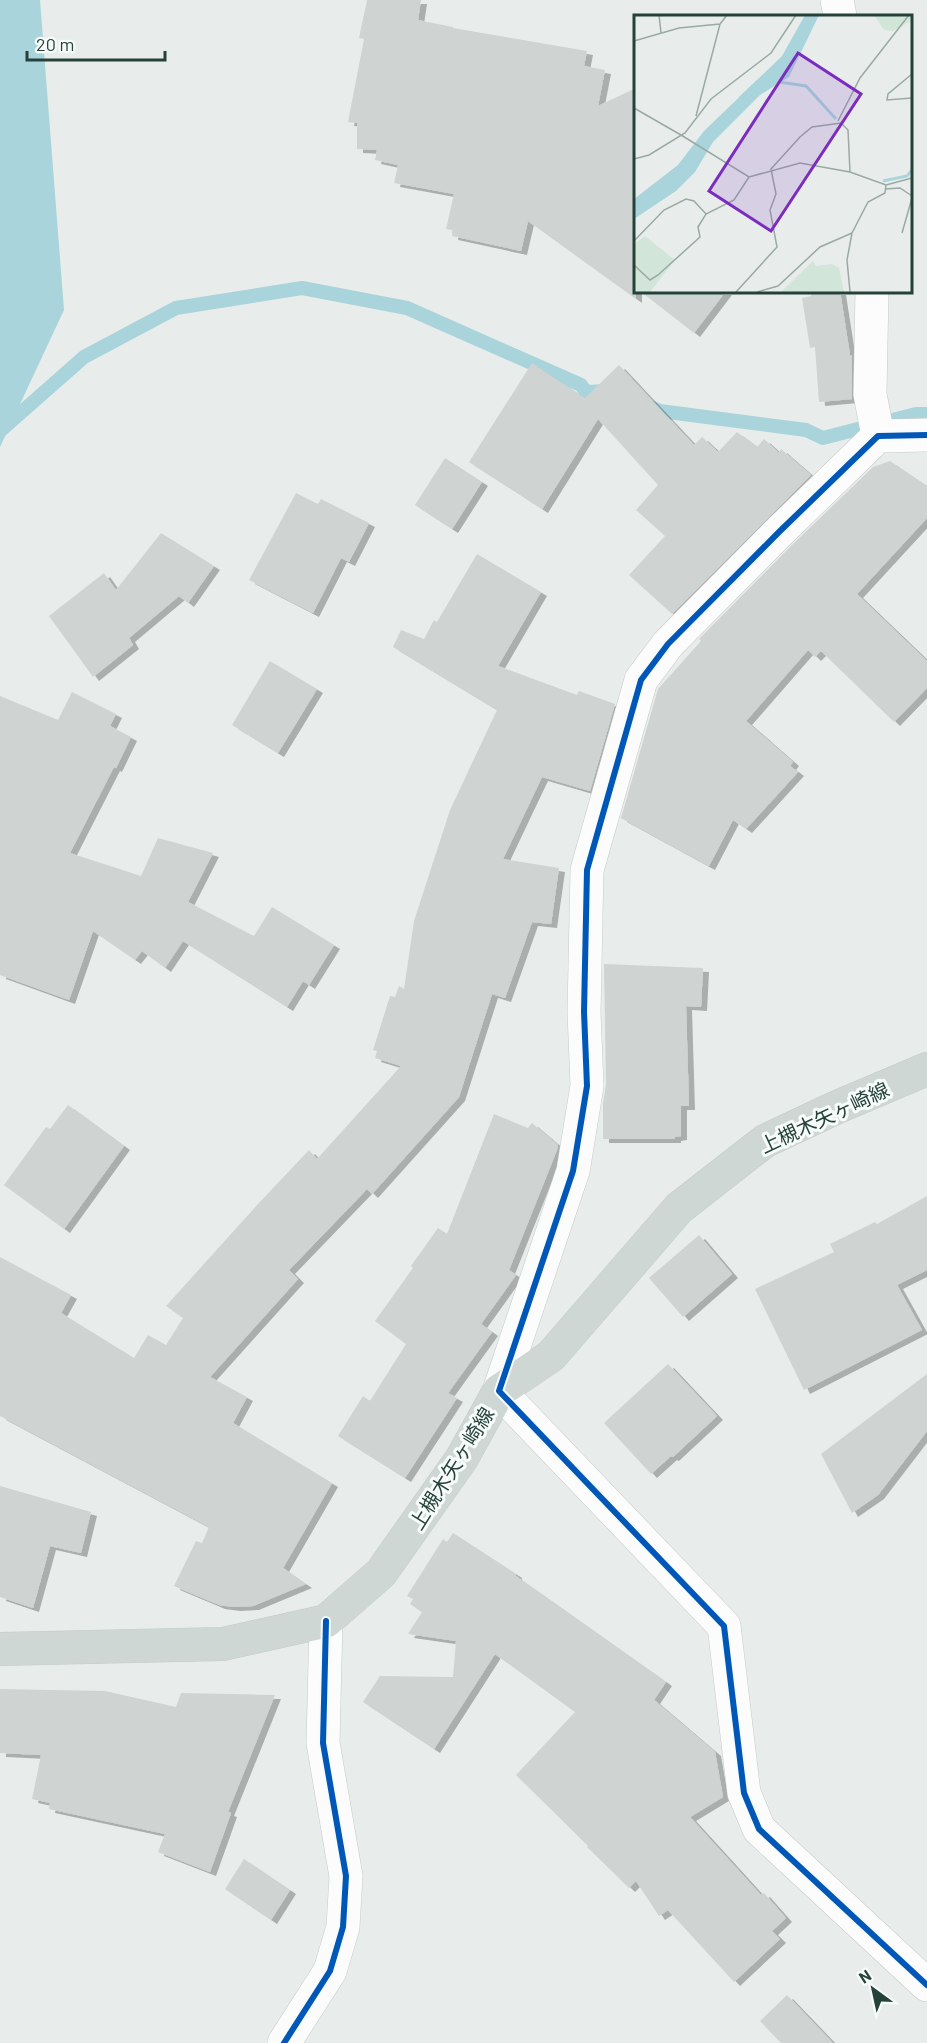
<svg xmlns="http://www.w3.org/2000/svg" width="927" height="2043" viewBox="0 0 927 2043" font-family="Barlow,'Noto Sans JP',sans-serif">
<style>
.water{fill:#a9d4db}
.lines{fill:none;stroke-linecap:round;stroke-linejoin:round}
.stream{stroke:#a9d4db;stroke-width:14}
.building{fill:#cfd4d2;filter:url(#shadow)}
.minor-casing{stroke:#c5cac8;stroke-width:34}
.major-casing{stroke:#c3ccc9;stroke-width:34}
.minor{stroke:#fcfcfc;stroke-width:33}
.major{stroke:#cfd7d5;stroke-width:33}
.cycleway-casing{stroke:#f7fbf9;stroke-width:10}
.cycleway{stroke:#0057b8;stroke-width:6}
.labels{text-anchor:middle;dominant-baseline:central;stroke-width:6;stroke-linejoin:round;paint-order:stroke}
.street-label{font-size:20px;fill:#24423a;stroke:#f7fbf9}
.inset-river{fill:none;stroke:#a9d4db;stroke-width:3}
.inset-road{fill:none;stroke:#9aa9a4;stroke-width:1.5}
.view{fill:#7b2cbf;fill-opacity:0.15;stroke:#7b2cbf;stroke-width:3}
.inset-edge{fill:none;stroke:#24423a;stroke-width:3}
</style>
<defs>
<filter id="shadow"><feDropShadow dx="6" dy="4" stdDeviation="0" flood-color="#0004"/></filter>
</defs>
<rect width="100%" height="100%" fill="#e8edeb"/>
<path class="water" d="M0,0H40L64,310L0,447Z"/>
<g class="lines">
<path class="stream" d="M645,405L660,411L806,430L823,438L916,414H927
M0,431L84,357L176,308L302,288L407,308L581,385L586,392L608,391"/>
</g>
<path class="building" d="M367,0H421L418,20L453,27V28L587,51L584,66L605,70L598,106L636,88V299L528,221L521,251L452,236L453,230L446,229L454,194L394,183L398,165L375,160L377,150L357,149V123L348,122L364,39L359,38Z
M640,291H726L694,333Z
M811,291H840L850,355H852V399L819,402L815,347L810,348L802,298L811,296Z
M532,363L585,398L619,365L694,445L702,437L718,452L737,432L757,447L764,439L779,453L781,449L811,475L672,614L629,575L665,536L636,510L658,485L598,419L542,509L469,462Z
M445,458L482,482L452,529L415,505Z
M890,461L927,486V518L857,594L927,661V688L894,722L821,651L815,657L808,650L746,721L793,762L790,766L798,772L746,829L733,820L709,866L621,818L658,689L701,641L699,639L792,545L873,467Z
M296,493L318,504L321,499L369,523L349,562L341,558L313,613L249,580Z
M161,533L214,566L188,603L179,596L129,638L133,645L93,677L49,616L104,573L116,590Z
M477,554L541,592L498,666L577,695L579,691L615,704L590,791L542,777L503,859L559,868L551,924L532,922L505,998L492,994L459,1097L372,1194L367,1189L289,1270L298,1279L210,1377L247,1397L233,1423L332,1483L283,1568L306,1584L253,1606L234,1607L219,1605L174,1586L196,1541L202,1543L209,1527L0,1416V1257L71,1295L61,1313L134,1358L148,1335L166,1345L183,1318L166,1306L258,1204L309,1150L317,1159L401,1066L375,1058L377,1051L373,1050L390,996L395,997L399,986L404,989L414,921L450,810L497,710L393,647L401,630L424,639L434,620L437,622Z
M270,661L317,689L278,753L232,725Z
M72,692L116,714L110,726L131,737L116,768L114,767L70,853L141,876L158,838L213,853L188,902L254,936L272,907L334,945L309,985L303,981L287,1007L183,941L165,968L142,951L135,960L93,931L69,1000L0,975V696L58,720Z
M604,964L703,968L701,1007L686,1006L689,1106H681V1136L675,1137V1139H603V1103L606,1085Z
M68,1105L124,1146L64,1229L4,1185L46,1127L50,1129Z
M494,1114L528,1128L532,1123L558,1145L557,1150L509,1270L516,1275L481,1324L492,1332L448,1393L457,1398L405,1478L338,1436L363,1396L370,1401L406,1344L375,1321L413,1268L411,1266L438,1228L447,1234Z
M927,1196V1270L897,1285L922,1330L804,1390L755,1289L834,1252L830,1244L875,1222L877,1224Z
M699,1235L732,1274L683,1317L649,1278Z
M668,1364L717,1416L673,1457L671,1456L651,1474L604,1423Z
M927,1374V1431L878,1495L852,1513L821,1454Z
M0,1486L91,1512L81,1553L50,1546L33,1608L0,1597Z
M453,1533L516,1574V1576L666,1682L654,1700L715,1752L723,1797L690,1817L761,1895L764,1893L786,1918L772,1931L780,1939L734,1982L668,1910L659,1916L636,1881L629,1888L587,1847L588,1846L516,1775L575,1712L495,1654L434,1749L363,1702L380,1676L453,1677L456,1641L408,1634L422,1612L410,1604L413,1599L407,1596L443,1539L447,1542Z
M0,1689L105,1691L176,1707L181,1693L275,1695L228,1812L231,1813L210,1872L158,1852L165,1834L49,1809L50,1803L32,1799L41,1755L0,1753Z
M244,1859L290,1890L271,1920L225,1889Z
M787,1995L833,2043H781L760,2021Z"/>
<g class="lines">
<g class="minor-casing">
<path id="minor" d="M837,0L840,16
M872,291L870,394L878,436
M927,435L878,436L779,532L668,644L641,680L587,870L584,1012L587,1086L573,1171L499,1391L724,1626L744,1793L759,1829L927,1985
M284,2043L330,1971L343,1927L346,1876L323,1743L326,1621"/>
</g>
<g class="major-casing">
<path id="major" d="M0,1649L223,1644L326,1621L381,1573L462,1458L499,1391L551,1356L679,1208L765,1141L835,1108L927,1069"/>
</g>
<use href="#minor" class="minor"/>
<use href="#major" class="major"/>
<g class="cycleway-casing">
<path id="cycleway" d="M927,435L878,436L779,532L668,644L641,680L587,870L584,1012L587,1086L573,1171L499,1391L724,1626L744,1793L759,1829L927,1985
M284,2043L330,1971L343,1927L346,1876L323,1743L326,1621"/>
</g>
<use href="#cycleway" class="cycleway"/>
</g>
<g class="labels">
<g class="street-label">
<text transform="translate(824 1117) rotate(-25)">上槻木矢ヶ崎線</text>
<text transform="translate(451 1468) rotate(-58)">上槻木矢ヶ崎線</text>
</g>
</g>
<g transform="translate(634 15)">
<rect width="278" height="278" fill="#e8edeb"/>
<path d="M240,0H277V6L259,16L250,15ZM11,221L41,245L16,277H0V229ZM179,246L182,251L198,249L205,253L210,277H147Z" fill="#d1e6d8"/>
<path d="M171,0H185L155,62L126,80L79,127L61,157L42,176L0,204V184L44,150L70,116L148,41Z" fill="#a9d4db"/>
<path class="inset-river" d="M145,67L172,71L202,104M106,83L124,66M249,166L273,161L278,155"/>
<path class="inset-road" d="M25,0L27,18M0,26L45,13L86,9M278,59L254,79L253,85L278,83M0,93L47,120M62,101L86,9L93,0M204,106L226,63L275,0M47,120L115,162L166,148L216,157L252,170L278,163M0,144L15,140L51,118L77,84L137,38L162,0M251,174L266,173L278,181M268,218L278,183M0,226L30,195L52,184L60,186L72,199M0,250L16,265L24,260L66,222L64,212L72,199L100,185L115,162M102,277L143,232L136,195L142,179L137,154L166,122L178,112L207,108L214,115L216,157M123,277L144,271L186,232L218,218M216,277L213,245L218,218L234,187L251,178L252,170"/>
<path class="view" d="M164,38L227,79L137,216L75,176Z"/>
<rect width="278" height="278" class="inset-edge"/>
</g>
<g transform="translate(873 1989) rotate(327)" stroke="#f7fbf9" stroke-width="4.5" paint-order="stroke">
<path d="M0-4.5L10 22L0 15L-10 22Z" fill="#24423a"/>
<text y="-9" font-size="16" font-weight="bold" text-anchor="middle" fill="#24423a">N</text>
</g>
<path d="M27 51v9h138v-9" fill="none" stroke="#24423a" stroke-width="3"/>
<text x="36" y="51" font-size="18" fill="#24423a" stroke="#f7fbf9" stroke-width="4.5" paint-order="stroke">20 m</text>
</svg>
